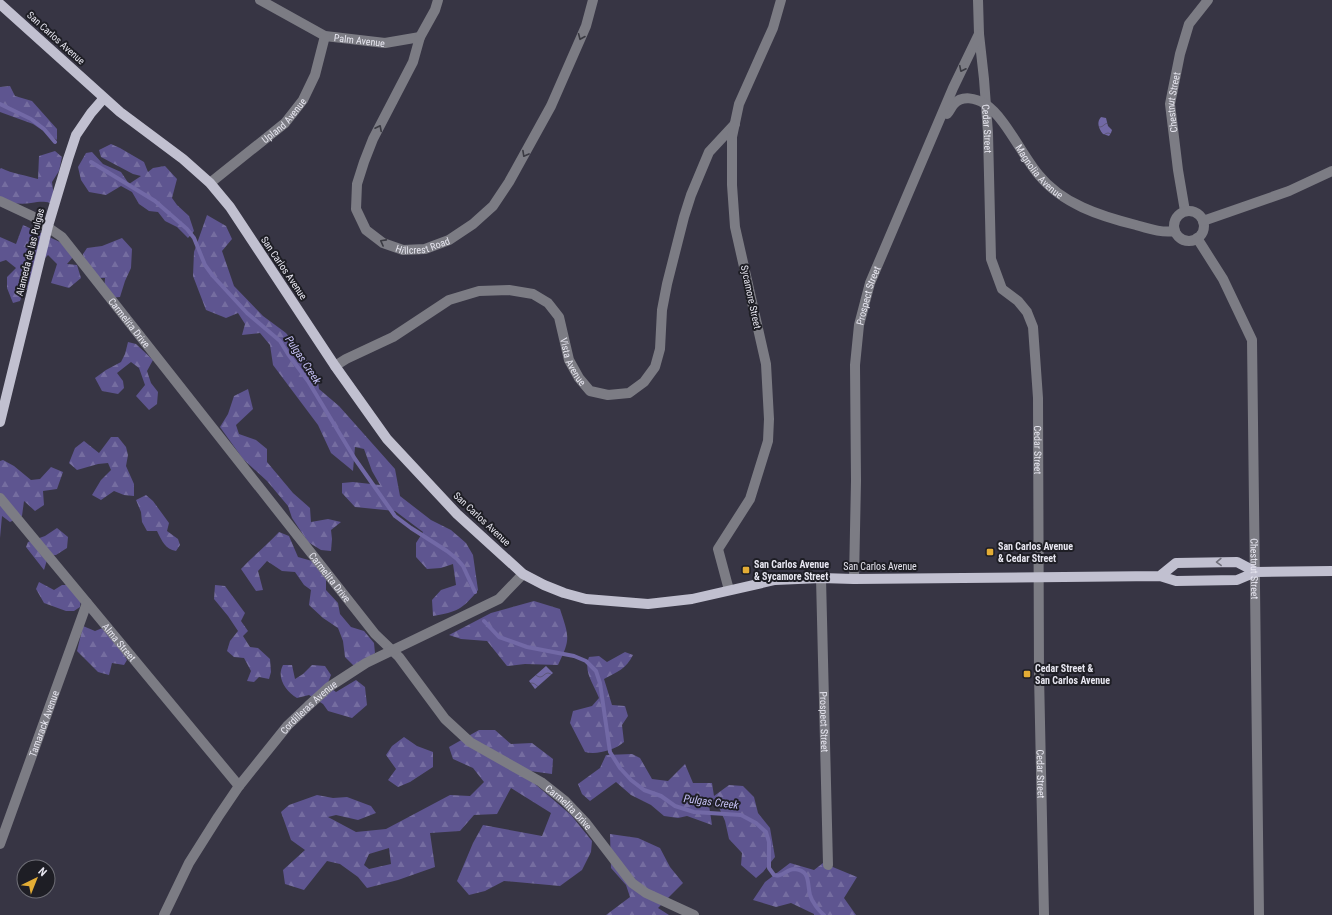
<svg xmlns="http://www.w3.org/2000/svg" width="1332" height="915" viewBox="0 0 1332 915" font-family="'Roboto Condensed',sans-serif">
<style>
.forest{fill:url(#forest-firs);fill-rule:evenodd}
.water{fill:url(#water-waves)}
.lines{fill:none;stroke-linecap:round;stroke-linejoin:round}
.stream{stroke:#7269a6;stroke-width:4}
.minor{stroke:#7c7c84;stroke-width:10}
.major{stroke:#c1c0d0;stroke-width:10}
.oneway{stroke:#3a3a42}
.oneway2{stroke:#706f7a}
.poi-dot{fill:#e4ad35;stroke:#1e1e25;stroke-width:1.5}
.labels{text-anchor:middle;dominant-baseline:central;stroke-width:4;stroke-linejoin:round;paint-order:stroke}
.street-label{font-size:10px;fill:#e7e6f0;stroke:#1e1e25}
.poi-label{font-size:10px;font-weight:bold;fill:#e7e6f0;stroke:#1e1e25;text-anchor:start}
.water-label{font-size:11px;font-style:italic;fill:#c6c1f6;stroke:#1e1e25}
</style>
<defs>
<pattern id="forest-firs" width="22" height="20" patternUnits="userSpaceOnUse"><rect width="22" height="20" fill="#5e5590"/><path d="M5 1l3.5 6h-7zM16 11l3.5 6h-7z" fill="#756da0"/></pattern>
<pattern id="water-waves" width="16" height="10" patternUnits="userSpaceOnUse"><rect width="16" height="10" fill="#7269a6"/><path d="M0 5q4-4 8 0t8 0" fill="none" stroke="#5c5777"/></pattern>
</defs>
<rect width="100%" height="100%" fill="#373544"/>
<path class="forest" d="M10,86L15,96L32,101L57,129V140L33,124L0,112V87Z
M111,144L120,148L144,162L148,172L153,168L165,166L177,179L172,198L177,205L189,216L194,231L188,238L177,227L165,221L158,212L149,211L139,204L132,192L121,186L106,195L89,192L81,180L78,167L86,153L92,152L103,164L121,172L129,184L141,176L133,174L101,157L99,150Z
M55,151L62,157L59,171L52,182L54,197L50,203C43,201 39,202 31,203C20,205 9,203 0,198V169L1,168C13,174 25,175 38,179L39,156Z
M207,215L226,226L232,239L222,251L234,286L263,316L286,333L317,374L319,389L339,406L395,469L400,496L431,520L451,530L466,543L473,555L478,590C463,609 457,612 433,616L432,600L441,590L456,585L453,564L441,568L427,569L416,557V543L423,532L395,511L355,507L342,493V483L353,482L380,485L372,471L364,449L355,447L353,471L331,453L318,425L273,365L270,345L260,333L242,335L245,324L238,313L226,318L206,310L193,276L194,252Z
M23,225L60,242L73,257L67,264L77,265L81,278L69,288L51,283L57,264L48,255L36,267L31,287L23,292L20,301L13,303L7,288V277L16,268L6,260L0,262V237L16,244Z
M122,238L132,249L131,268L125,281L120,297L109,298L104,292L105,278H92L85,271L83,254L87,248L102,246Z
M128,342L136,344L153,360L147,371L151,383L158,392L157,404L149,410L136,396L145,385L139,368L131,362L117,373L123,381L124,388L118,394L102,391L95,378L106,370L121,362L125,354Z
M248,389L253,409L236,425L239,434L256,440L267,449V462L293,493L310,508L311,522L328,519L341,522L331,530L332,539L331,551L321,550L308,542L292,518L288,506L267,481L243,459L220,427L228,414L234,396Z
M111,437H118L126,447L128,455L126,466L134,484V496L124,495L114,491L101,500L92,495L101,480L111,470L108,463L98,464L77,470L69,463L75,448L84,441L99,453Z
M3,460L14,466L31,480L40,479L51,467L63,472L57,489L43,491L44,505L35,511L24,501L22,516L10,522L2,516L0,538V461Z
M146,495L153,501L169,523L167,531L178,539L180,545L176,551C165,549 162,541 157,531H147L142,522L141,512L136,500Z
M57,528L68,537L67,548L56,555L45,556L47,560L44,570L26,547L28,542L45,536Z
M279,532L289,536L298,557L326,565V590L338,603L340,614L351,627L364,631L374,643L375,653L363,662L354,666L345,657L343,641L338,628L323,618L309,605L311,590L304,585L295,572L282,571L267,561L258,571L263,590L256,591L241,569C253,556 267,545 279,532Z
M39,582L54,590L62,585H75L82,591L80,607L74,611H66L44,603L36,589Z
M215,585L225,586L245,613L241,621L248,631L243,636L250,647L258,648L270,659L271,672L269,679L259,677L254,682L247,681L251,671L244,658L234,657L227,651L230,641L238,631L228,616L214,599Z
M534,601L560,609C569,637 571,638 558,665L525,664L507,666L487,641L461,639L449,635L491,613Z
M83,626L95,631L105,627L115,639L127,660L124,665L112,663L109,675L98,672L77,651Z
M625,652L633,655C626,669 617,672 604,679L612,705L625,706L628,716L622,725L624,742C615,750 597,755 585,752L570,723L573,711L592,706L599,698C594,684 583,672 589,657L599,656L607,662Z
M283,665H292L295,679L303,674L312,665L325,666L331,675L327,685L336,692L356,680L365,687L367,705L352,718L328,711L323,704L309,695L297,698C286,691 276,678 283,665Z
M479,730H495L511,744L532,743L553,759L552,774L530,771L534,783L571,815L592,841L591,852L582,870L560,886L504,881L485,891L469,895L457,881L473,843L483,825L542,836L551,813L511,788L497,814L474,815L460,831L430,833L435,867L398,880L367,888L358,877L340,864L327,861L304,890L285,884L283,870L305,850L291,840L281,812L289,805L317,795L333,798L347,797L371,806L376,813L358,820L336,815L328,817L356,832L386,829L450,795L470,796L484,782L473,768L453,759L449,747ZM389,848L391,864L369,869L364,865L369,854Z
M404,737L417,746L433,752V767L410,782L398,787L388,780L396,769L386,755L392,746Z
M632,754L640,758L652,779L668,781L685,764L693,783H712L714,796L729,785L743,786L754,797L758,813L770,828L775,857L763,872L756,878L741,865L742,853L729,839L725,821L717,803L709,805L712,825L687,816L678,818L664,816L651,805L631,795L616,782L590,801L582,794L578,784L600,768L606,755Z
M610,834L638,838L660,848L670,867L683,883L658,908L669,915H606L630,897L626,885L611,868Z
M790,863L814,870L823,863L857,877L844,898L856,915H814V914L791,903L776,907L753,900L765,882Z"/>
<path class="water" d="M1101,117L1106,118L1108,126L1112,130L1111,133L1109,136L1103,134C1099,129 1096,123 1101,117Z
M546,666L553,673L535,689L529,681Z"/>
<g class="lines">
<path class="stream" d="M0,104L31,119L44,129L55,142
M91,162L155,201L187,229L194,238L205,265L213,276L247,313L280,341L288,354L308,381L355,459L395,516L411,528L447,551L457,559L463,566L475,592
M484,621L499,637L527,647L574,656L586,661L596,671L600,683L610,752L620,768L631,780L644,790L661,796L675,806L694,812L741,815L756,823L766,832L769,842V868L774,875C776,875 778,876 780,875C785,874 788,869 794,869C811,870 807,884 810,895C812,902 819,911 824,915"/>
<g class="minor">
<path id="s1" d="M260,0L325,36L385,43L420,37"/>
<path id="s2" d="M438,0L435,10L420,37L413,62L373,139L364,162L357,184L356,209L366,230L383,243L403,250L425,249L449,240L473,224L493,206L509,182L551,106L586,26L593,0"/>
<path id="s3" d="M978,0L979,34L984,79L988,133L991,259L1002,289L1018,301L1027,312L1033,327L1038,398L1039,674L1044,915"/>
<path id="s4" d="M947,114C950,111 951,107 954,104C962,95 976,98 985,104C1005,117 1022,155 1038,174C1062,204 1100,216 1136,225C1150,229 1162,233 1175,231"/>
<path id="s5" d="M210,183L285,123L303,100L315,75L325,36"/>
<path id="s6" d="M0,201L32,216L62,237L375,634L399,657L445,719L470,742L541,782L565,801L586,823L632,883L646,893L694,915"/>
<path id="s7" d="M1185,211L1178,170L1170,104L1180,54L1189,24L1208,0"/>
<circle cx="1189" cy="226" r="15"/>
<path d="M1203,221L1289,191L1332,171"/>
<path id="s8" d="M1197,238L1223,279L1252,340L1259,915"/>
<path id="s9" d="M335,366L346,359L393,337L449,300L479,291L509,290L533,294L548,303L559,317L569,360L579,378L590,391L608,395L629,393L644,382L655,367L660,349L662,310L667,284L684,217L691,195L709,152L735,124"/>
<path id="s10" d="M0,498L239,786"/>
<path id="s11" d="M821,578L828,865"/>
<path id="s12" d="M854,579L856,481L855,365L859,325L870,283L953,88L979,34"/>
<path d="M729,590L718,549L750,499L768,441L769,419L766,364L735,227L732,185V137L739,104L773,28L781,0"/>
<path id="s13" d="M0,844L87,603"/>
<path id="s14" d="M164,915L189,863L218,817L239,786L288,725L308,706L329,687L366,663L499,599L523,574"/>
</g>
<path class="major" d="M0,4L120,112L183,159L210,183L230,207L335,366L387,439L457,514L523,574L544,585L564,593L586,599L648,604L692,599L775,580L821,578L854,579L1160,576L1176,581L1237,580L1256,572L1332,571
M0,422L48,226L68,159L76,135L91,113L104,98
M1160,576L1176,563L1237,562L1256,572"/>
</g>
<defs><path id="oneway-chevron" d="M-2-3.5L2.5 0L-2 3.5" fill="none" stroke-width="1.6" stroke-linecap="round" stroke-linejoin="round"/></defs>
<g class="oneway">
<use href="#oneway-chevron" transform="translate(581 37) rotate(113)"/>
<use href="#oneway-chevron" transform="translate(962 69) rotate(116)"/>
<use href="#oneway-chevron" transform="translate(379 128) rotate(-63)"/>
<use href="#oneway-chevron" transform="translate(525 154) rotate(119)"/>
<use href="#oneway-chevron" transform="translate(383 242) rotate(-152)"/>
</g>
<use class="oneway2" href="#oneway-chevron" transform="translate(1219 562) rotate(178)"/>
<g class="poi-dot">
<rect x="986" y="548" width="8" height="8" rx="2"/>
<rect x="742" y="566" width="8" height="8" rx="2"/>
<rect x="1023" y="670" width="8" height="8" rx="2"/>
</g>
<g class="labels">
<g class="street-label">
<text transform="translate(56 38) rotate(42)">San Carlos Avenue</text>
<text stroke="none"><textPath href="#s1" startOffset="109">Palm Avenue</textPath></text>
<text stroke="none"><textPath href="#s7" startOffset="110">Chestnut Street</textPath></text>
<text stroke="none"><textPath href="#s5" startOffset="97">Upland Avenue</textPath></text>
<text stroke="none"><textPath href="#s3" startOffset="129">Cedar Street</textPath></text>
<text stroke="none"><textPath href="#s4" startOffset="133">Magnolia Avenue</textPath></text>
<text stroke="none"><textPath href="#s2" startOffset="313">Hillcrest Road</textPath></text>
<text transform="translate(30 252) rotate(-76)">Alameda de las Pulgas</text>
<text transform="translate(284 268) rotate(56)">San Carlos Avenue</text>
<text stroke="none"><textPath href="#s12" startOffset="285">Prospect Street</textPath></text>
<text transform="translate(751 297) rotate(78)">Sycamore Street</text>
<text stroke="none"><textPath href="#s6" startOffset="181">Carmelita Drive</textPath></text>
<text stroke="none"><textPath href="#s9" startOffset="300">Vista Avenue</textPath></text>
<text stroke="none"><textPath href="#s3" startOffset="465">Cedar Street</textPath></text>
<text transform="translate(482 519) rotate(43)">San Carlos Avenue</text>
<text x="880" y="566">San Carlos Avenue</text>
<text stroke="none"><textPath href="#s8" startOffset="345">Chestnut Street</textPath></text>
<text stroke="none"><textPath href="#s6" startOffset="505">Carmelita Drive</textPath></text>
<text stroke="none"><textPath href="#s10" startOffset="187">Alma Street</textPath></text>
<text stroke="none"><textPath href="#s14" startOffset="255">Cordilleras Avenue</textPath></text>
<text stroke="none"><textPath href="#s11" startOffset="144">Prospect Street</textPath></text>
<text stroke="none"><textPath href="#s13" startOffset="128">Tamarack Avenue</textPath></text>
<text stroke="none"><textPath href="#s3" startOffset="789">Cedar Street</textPath></text>
<text stroke="none"><textPath href="#s6" startOffset="841">Carmelita Drive</textPath></text>
</g>
<g class="poi-label">
<text x="998" y="546">San Carlos Avenue<tspan x="998" dy="12">&amp; Cedar Street</tspan></text>
<text x="754" y="564">San Carlos Avenue<tspan x="754" dy="12">&amp; Sycamore Street</tspan></text>
<text x="1035" y="668">Cedar Street &amp;<tspan x="1035" dy="12">San Carlos Avenue</tspan></text>
</g>
<g class="water-label">
<text transform="translate(303 360) rotate(56)">Pulgas Creek</text>
<text transform="translate(711 802) rotate(7)">Pulgas Creek</text>
</g>
</g>
<g transform="translate(36 879) rotate(43)"><circle r="19" fill="#1e1e25" stroke="#6e6e76"/>
<path d="M0-3L7 15L0 10L-7 15Z" fill="#e4ad35"/>
<text y="-6" font-size="11" font-weight="bold" text-anchor="middle" fill="#e7e6f0">N</text>
</g>
</svg>
